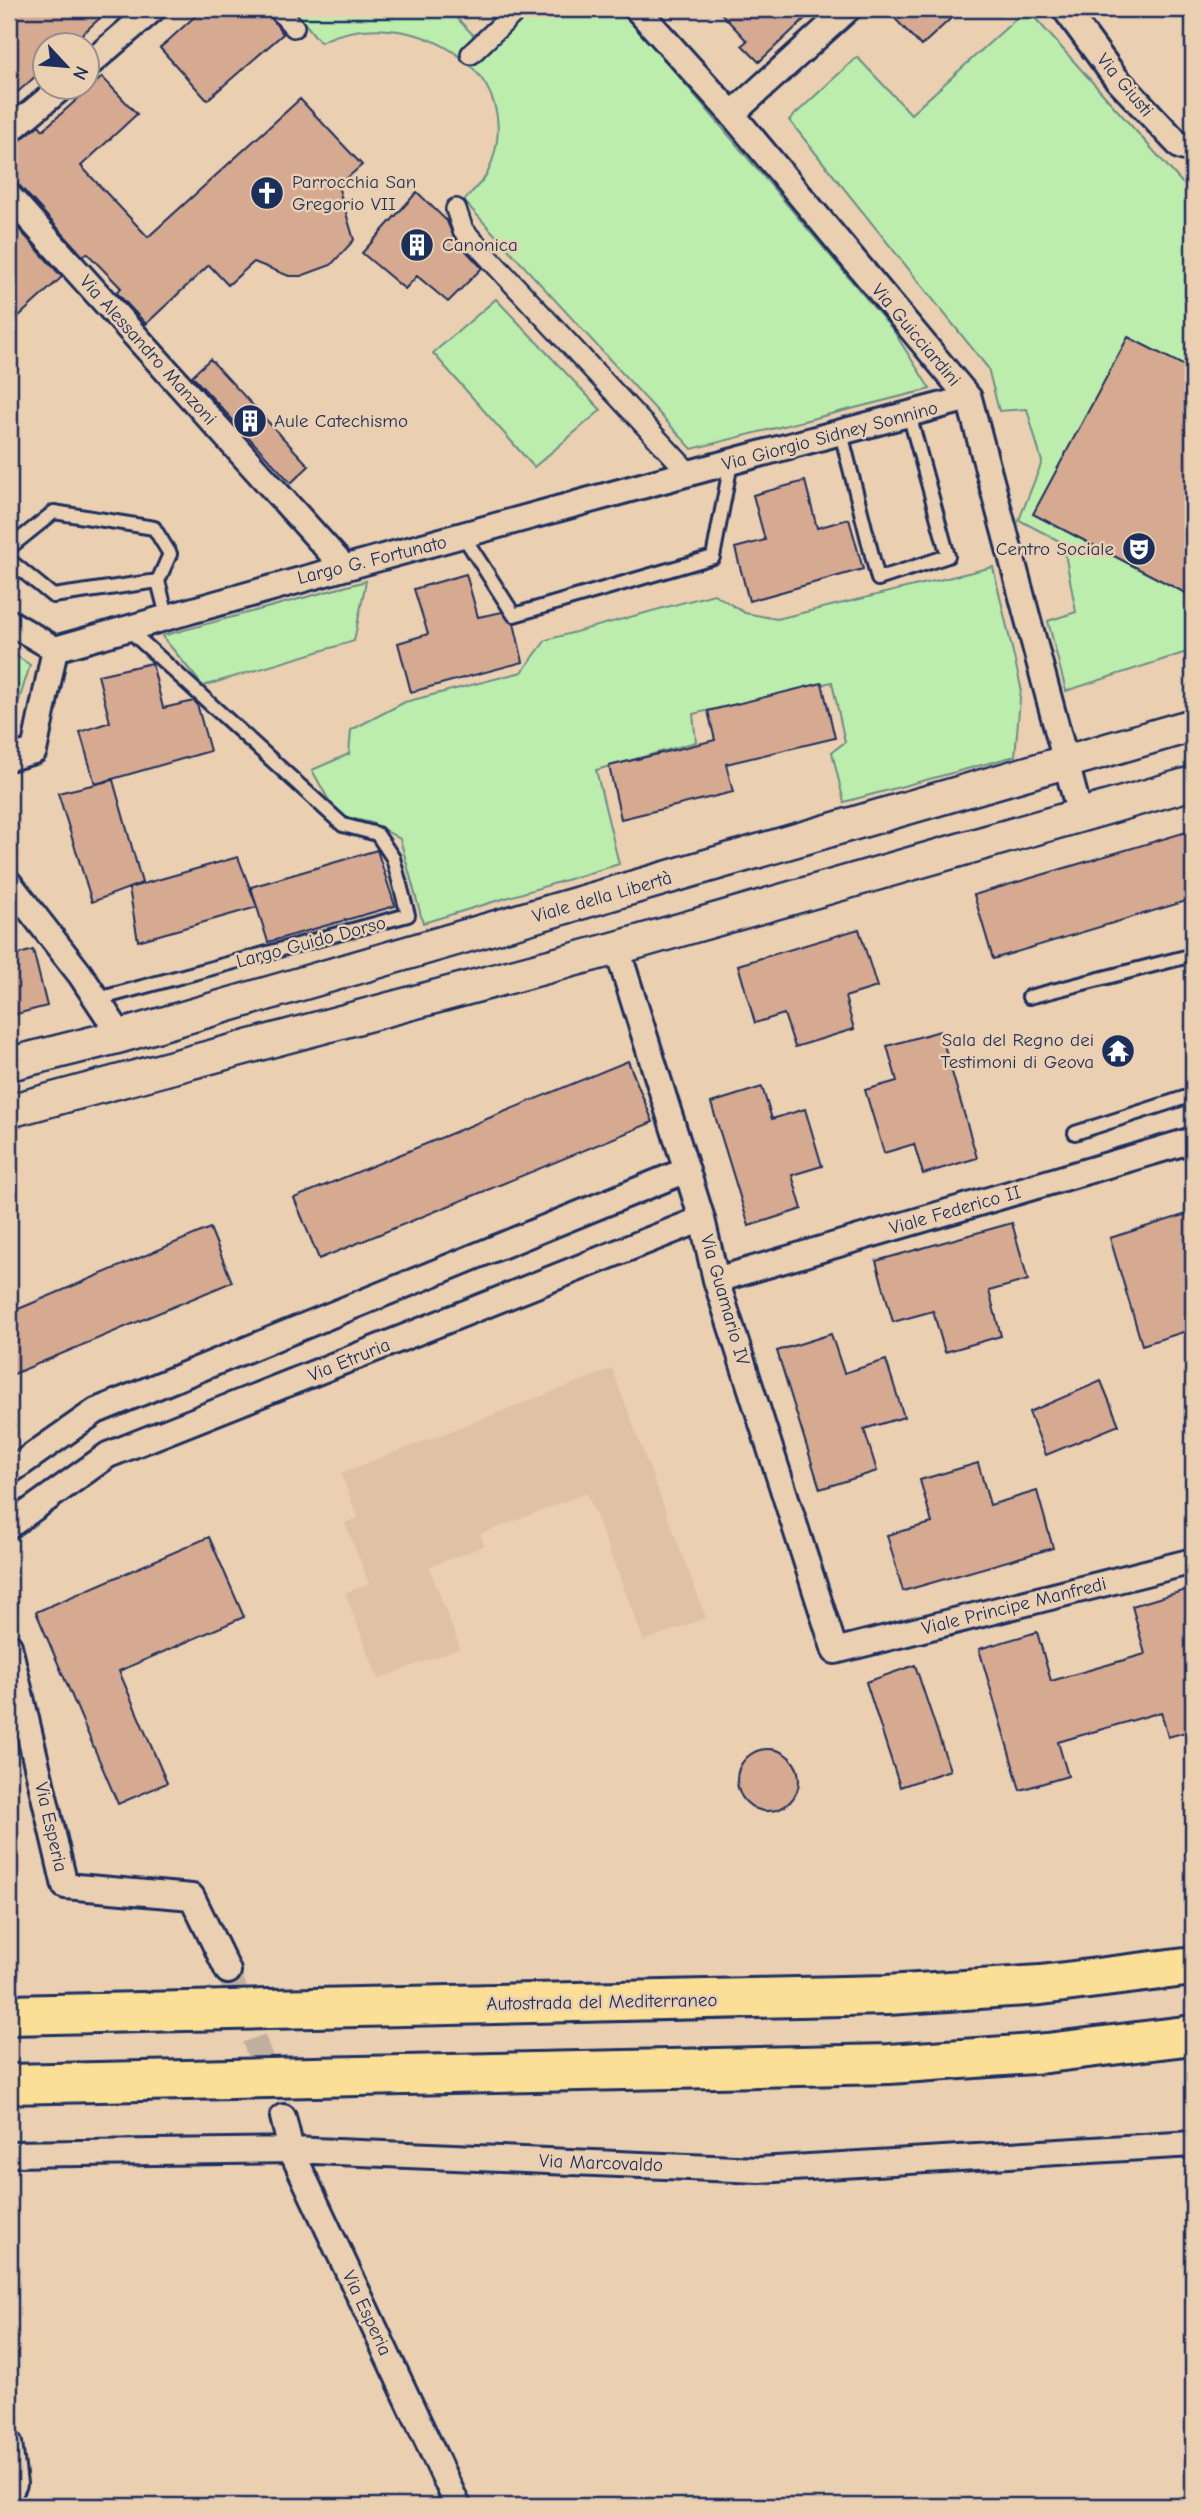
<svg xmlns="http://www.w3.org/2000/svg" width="1202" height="2515" viewBox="0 0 1202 2515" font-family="'Comic Neue',sans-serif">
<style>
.built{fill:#e0c1a6}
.green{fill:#bcedad;stroke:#6c8e86;stroke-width:2}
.building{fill:#d6a991;stroke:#1b2f5e;stroke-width:2}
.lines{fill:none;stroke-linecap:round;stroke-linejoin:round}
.minor-tunnel{stroke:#c1afa0;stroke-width:24;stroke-dasharray:24 12;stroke-linecap:butt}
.service-casing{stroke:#1b2f5e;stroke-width:18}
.pedestrian-casing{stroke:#1b2f5e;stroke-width:24}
.minor-casing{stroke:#1b2f5e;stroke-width:30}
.tertiary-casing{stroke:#1b2f5e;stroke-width:37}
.motorway-casing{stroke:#1b2f5e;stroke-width:44}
.service{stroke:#eacfb1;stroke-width:12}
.pedestrian{stroke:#eacfb1;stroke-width:19}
.minor{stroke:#eacfb1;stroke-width:24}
.tertiary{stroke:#eacfb1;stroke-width:32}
.motorway{stroke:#fbdf96;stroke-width:38}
.labels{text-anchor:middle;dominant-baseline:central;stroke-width:5;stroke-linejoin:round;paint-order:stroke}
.street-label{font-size:19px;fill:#1b2f5e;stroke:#eacfb1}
.poi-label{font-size:19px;fill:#1b2f5e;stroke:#eacfb1;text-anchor:start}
</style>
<rect width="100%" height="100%" fill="#eacfb1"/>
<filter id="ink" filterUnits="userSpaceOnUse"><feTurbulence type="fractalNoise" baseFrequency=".0143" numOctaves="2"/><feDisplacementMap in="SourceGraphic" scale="14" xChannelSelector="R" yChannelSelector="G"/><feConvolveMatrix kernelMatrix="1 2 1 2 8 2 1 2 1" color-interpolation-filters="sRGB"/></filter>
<g filter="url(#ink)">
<path class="built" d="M612,1369L706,1618L644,1641L587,1493L481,1534L484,1546L429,1567L460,1648L378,1679L345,1593L369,1584L345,1523L358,1518L341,1473Z"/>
<path class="green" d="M293,9H448L488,50L532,9H622L893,330L930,389L692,449L464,201C471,192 483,182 488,172C534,68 407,0 320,42Z
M1027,9L1193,195V650L1066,691L1048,621L1076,612L1063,543L1019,520L1042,462L1027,409L999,411L988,368L789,120L857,57L911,114Z
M496,299L601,410L534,467L433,353Z
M993,567L1021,687L1015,756L844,802L832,752L845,742L832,682L693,714L696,742L596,770L619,864L423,923L400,839L372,823L337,815L312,770L349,754L351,730L405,702L522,672L546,640L714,594L745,613L777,619Z
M366,581L354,641L203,686L162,636Z
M9,651L30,665L9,733Z"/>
<path class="building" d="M9,9H110L69,46H46V67L12,97L18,104L9,112Z
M203,9H265L283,34L207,100L160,48Z
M717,9H815L759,62L742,45L747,41Z
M886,9H961L921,46Z
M102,77L137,114L81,166L148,237L300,99L362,165L338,186L354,240L331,265L301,276H289L254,262L228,285L209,265L146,324L116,292L121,288L87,253L83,256L20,186L9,182V145L18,142L39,125L43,130Z
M417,192L447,221L454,238L482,268L448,302L417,276L405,289L362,253Z
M9,218L62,277L19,316L9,305Z
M1128,337L1193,370V597L1033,514Z
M210,359L309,466L291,483L192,376Z
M805,481L817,528L849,519L863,569L749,601L735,548L765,540L753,495Z
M466,574L478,617L502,612L514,623L523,662L411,692L398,643L428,634L414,589Z
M152,663L163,708L194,701L197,704L210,751L95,784L80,732L110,722L98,675Z
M822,683L835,738L726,764L733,792L621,819L609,766L715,740L708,711Z
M113,780L142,883L92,902L58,793Z
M1193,830V899L993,959L974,895Z
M377,850L395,906L268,942L257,907L138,941L129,888L238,857L257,907L251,887Z
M859,929L877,987L845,997L854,1029L795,1047L784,1014L755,1023L738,965Z
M33,950L47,1006L9,1016V957Z
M940,1031L977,1158L923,1174L914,1144L884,1153L865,1090L897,1081L887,1046Z
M628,1061L653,1122L319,1259L294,1198Z
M762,1087L772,1119L805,1109L822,1166L792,1175L802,1209L749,1226L711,1103Z
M1193,1212V1329L1142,1345L1110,1238Z
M1012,1223L1028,1280L989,1291L1001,1336L945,1352L933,1311L893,1322L876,1261Z
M210,1228L232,1282L9,1376V1313Z
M831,1334L844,1373L886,1360L904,1417L864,1429L877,1471L820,1489L777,1351Z
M1101,1381L1119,1425L1046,1455L1029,1412Z
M978,1463L990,1505L1037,1491L1053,1548L903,1591L887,1535L932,1523L920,1480Z
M209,1537L244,1617L119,1671L167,1783L118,1804L36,1612Z
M1189,1589L1193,1604V1730L1168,1737L1161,1712L1058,1742L1068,1776L1020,1790L979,1649L1037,1632L1051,1681L1145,1654L1132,1606Z
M915,1665L950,1770L900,1787L866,1682Z
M737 1780a31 31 0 1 1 62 0a31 31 0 1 1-62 0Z"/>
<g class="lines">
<path class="minor-tunnel" d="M228,1971L283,2117"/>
<g class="service-casing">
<path id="service" d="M841,433L878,579L948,556L909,414
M464,537L514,615L713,557L731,463
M9,548L54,512L154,528L170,554L158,581L167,616
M9,560L53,596L158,581
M1029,997L1193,955
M98,999L408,915L393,858L377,834L343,825L128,629
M1075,1133L1193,1095"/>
</g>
<g class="pedestrian-casing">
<path id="pedestrian" d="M278,9L294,27
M471,54L518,9
M456,209L463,230L691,475"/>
</g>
<g class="minor-casing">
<path id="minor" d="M637,9L732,114L969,398L1080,815
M1065,9L1115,77L1181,147L1193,150
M88,65L153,9
M732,114L848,9
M9,131L61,88
M9,196L343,566
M9,622L55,649
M55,649C359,563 663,479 969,398
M9,758L34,751L55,649
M9,883L80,974L121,1036
M617,948L702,1219L716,1280L835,1651L1193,1561
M716,1280L1193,1140
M9,1472L96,1411L687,1170
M9,1526L108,1455L702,1219
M9,1646L65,1886L192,1897L228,1971
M283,2117L291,2150L458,2506
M9,2154L291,2150L759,2170L1193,2144
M9,2443L14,2484L9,2494"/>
</g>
<g class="tertiary-casing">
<path id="tertiary" d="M9,1064L121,1036L1193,725
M9,1111L617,948L1193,783"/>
</g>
<g class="motorway-casing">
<path id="motorway" d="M9,2015L887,1995L1041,1985L1193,1966
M9,2084L889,2064L1047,2053L1193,2035"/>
</g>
<use href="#service" class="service"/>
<use href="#pedestrian" class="pedestrian"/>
<use href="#minor" class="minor"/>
<use href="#tertiary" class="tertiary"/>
<use href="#motorway" class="motorway"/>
</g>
</g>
<defs>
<g id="church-disc" transform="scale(1.75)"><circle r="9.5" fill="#1b2f5e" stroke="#eacfb1"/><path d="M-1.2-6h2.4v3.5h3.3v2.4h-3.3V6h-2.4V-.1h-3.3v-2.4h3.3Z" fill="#fff"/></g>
<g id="building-disc" transform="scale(1.75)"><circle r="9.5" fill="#1b2f5e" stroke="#eacfb1"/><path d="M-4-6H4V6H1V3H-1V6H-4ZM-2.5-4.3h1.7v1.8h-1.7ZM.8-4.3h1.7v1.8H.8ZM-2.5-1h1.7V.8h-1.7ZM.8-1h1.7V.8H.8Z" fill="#fff"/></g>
<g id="theatre-disc" transform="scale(1.75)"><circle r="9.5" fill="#1b2f5e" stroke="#eacfb1"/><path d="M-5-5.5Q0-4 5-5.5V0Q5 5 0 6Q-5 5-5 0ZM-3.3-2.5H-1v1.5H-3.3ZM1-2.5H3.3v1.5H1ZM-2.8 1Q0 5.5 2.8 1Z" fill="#fff"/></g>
<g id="temple-disc" transform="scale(1.75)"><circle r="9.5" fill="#1b2f5e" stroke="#eacfb1"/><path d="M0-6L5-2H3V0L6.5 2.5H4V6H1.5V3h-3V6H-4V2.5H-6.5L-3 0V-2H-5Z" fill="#fff"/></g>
</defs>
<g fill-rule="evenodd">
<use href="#church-disc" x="267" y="193"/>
<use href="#building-disc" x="417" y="245"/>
<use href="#building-disc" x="250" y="421"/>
<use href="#theatre-disc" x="1139" y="549"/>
<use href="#temple-disc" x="1118" y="1051"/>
</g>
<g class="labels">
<g class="street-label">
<text transform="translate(1125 85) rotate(50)">Via Giusti</text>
<text transform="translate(916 335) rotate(50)">Via Guicciardini</text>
<text transform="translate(148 350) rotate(48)">Via Alessandro Manzoni</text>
<text transform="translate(830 436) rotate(-15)">Via Giorgio Sidney Sonnino</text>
<text transform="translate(372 560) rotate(-14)">Largo G. Fortunato</text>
<text transform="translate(602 897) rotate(-16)">Viale della Libertà</text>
<text transform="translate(311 942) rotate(-15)">Largo Guido Dorso</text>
<text transform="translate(955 1210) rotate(-16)">Viale Federico II</text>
<text transform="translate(725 1300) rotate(74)">Via Guamario IV</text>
<text transform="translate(349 1360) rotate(-22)">Via Etruria</text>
<text transform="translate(1014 1606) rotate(-14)">Viale Principe Manfredi</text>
<text transform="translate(51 1827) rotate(77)">Via Esperia</text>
<text transform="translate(602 2002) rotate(-1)">Autostrada del Mediterraneo</text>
<text transform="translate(601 2163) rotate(2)">Via Marcovaldo</text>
<text transform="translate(367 2313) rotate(65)">Via Esperia</text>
</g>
<g class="poi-label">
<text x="292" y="182">Parrocchia San<tspan x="292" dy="22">Gregorio VII</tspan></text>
<text x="442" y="245">Canonica</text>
<text x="274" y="421">Aule Catechismo</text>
<text x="1114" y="549" text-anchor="end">Centro Sociale</text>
<text x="1094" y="1040" text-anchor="end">Sala del Regno dei<tspan x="1094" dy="22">Testimoni di Geova</tspan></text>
</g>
</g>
<rect width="1202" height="2515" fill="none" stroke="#eacfb1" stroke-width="35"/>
<rect x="18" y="18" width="1167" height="2480" fill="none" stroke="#1b2f5e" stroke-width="2.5" filter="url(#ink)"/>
<g transform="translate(66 66) rotate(116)"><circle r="33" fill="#eacfb1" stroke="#978f90" stroke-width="2"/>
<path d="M0-5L12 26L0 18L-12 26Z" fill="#1b2f5e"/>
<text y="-10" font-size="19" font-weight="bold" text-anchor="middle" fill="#1b2f5e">N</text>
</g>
</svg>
